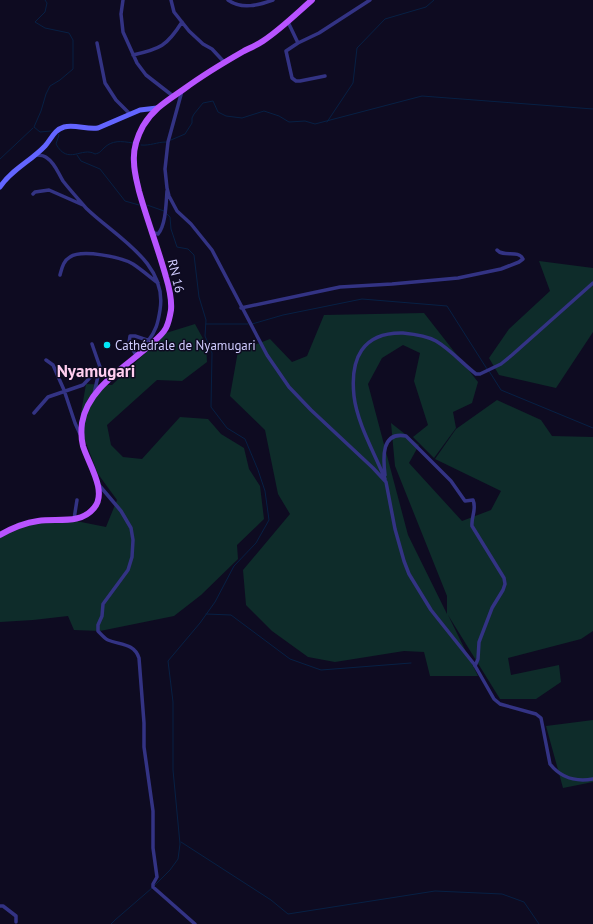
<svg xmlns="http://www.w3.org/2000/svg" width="593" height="924" viewBox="0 0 593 924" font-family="'PT Sans',sans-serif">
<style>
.green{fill:#0e2c2a}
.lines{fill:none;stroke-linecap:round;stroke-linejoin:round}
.stream{stroke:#072044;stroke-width:1}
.street{stroke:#333384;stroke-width:3.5}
.secondary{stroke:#6365ff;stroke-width:5}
.primary{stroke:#b853ff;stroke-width:6}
.poi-dot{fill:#00e7f7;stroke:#0e0b21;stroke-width:1.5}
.labels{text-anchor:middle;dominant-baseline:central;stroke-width:3;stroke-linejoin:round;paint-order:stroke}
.street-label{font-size:13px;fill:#d0ccff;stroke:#0e0b21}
.poi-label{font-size:13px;fill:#d0ccff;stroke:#0e0b21;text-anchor:start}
.district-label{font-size:17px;font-weight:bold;fill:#ffceef;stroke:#0e0b21}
</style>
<rect width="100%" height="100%" fill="#0e0b21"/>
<path class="green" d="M539,261L593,268V332L556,388L499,375L489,358L509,329L550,291Z
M424,313L478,382L472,403L453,412L456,428L434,458L413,437L428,425L414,381L420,353L403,345L382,358L368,384L408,535L447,614V596L395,466L391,423L419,445L409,463L462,521L491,510L501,491L435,459L456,429L497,400L541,420L552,436L593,437V631L581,639L508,658L511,675L559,665L561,682L536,699H500L448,615L478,676H430L424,652L404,651L335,662L308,657L272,631L246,605L243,570L290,514L278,494L265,430L230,396L238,351L270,339L292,362L307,356L324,315Z
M195,324L206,344L207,362L182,381L157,380L107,425L111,445L123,457L142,459L180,417L208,419L221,434L244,448L249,469L260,486L264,519L237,545L238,559L201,595L174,616L100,631L74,630L68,616L33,620L0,622V534L19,522L56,517L106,527L117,500L98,474L79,425L86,384L112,385L166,333Z
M593,720V782L563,788L546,726Z"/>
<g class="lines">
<path class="stream" d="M45,0L47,3L45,12L35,22L45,28L69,33L73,40V69L60,80L50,86L46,94L41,111L34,127L40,132L51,131
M327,122L353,83L357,48L385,19L426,7L434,0
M58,134L59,135L56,144C68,166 82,146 95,154C100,153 101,151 104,148C112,140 121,141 133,143
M171,140L185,134L192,123V118L194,114L203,103L213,101L218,112L226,116L242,118L264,111L279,116L289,122L305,121L315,124L422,96L593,109
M141,145C150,146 157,142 166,142
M77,155L81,161L100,169L125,201L139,205
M0,159L33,128
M147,205L164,211
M206,324H248
M252,324L283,315L362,299L447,306L487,369
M489,371L501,390L593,428
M206,614L231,615L290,659L321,670L411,663
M181,842L271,900L288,914L435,891L502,894L524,902L539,924
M154,886L170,870L178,859L180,844L173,770V702L168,661L200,623L215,602L234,566L256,543L269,520L265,491L258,470L245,439L227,428L211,407L212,353L205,336L206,320L199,297L194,255L188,249L177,247L171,229L170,217L166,213
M111,924L115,920L152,888"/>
<path class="street" d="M123,0L121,14L123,32L137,63L146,75L173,96
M171,0L174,12L189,31L203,44L212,49L225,63
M228,0C242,10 259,5 273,0
M288,22L298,43L319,33L370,0
M97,43L105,83L116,100L130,114
M298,43L286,51L292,78L296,81H300L325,76
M133,55C160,49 167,46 182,22
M182,91L168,142L165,169L167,188L169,196L177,211L191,224L212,250L267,355L289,387L311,410L373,468L386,482L395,529L404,561L409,574L431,610L474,664L494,699L500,704L536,714L541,718L550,764C561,778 576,782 593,779
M36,155C40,155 44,155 47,158C55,163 58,173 63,181C70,190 79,200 87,209C116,237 168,263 160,310C158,323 156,331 148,341
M33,194L35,192L49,190L83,205
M151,232L158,234C166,225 166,203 167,191
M60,275C62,268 63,261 70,257C82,249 121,257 133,264C142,270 150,277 158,283
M241,308L340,287L392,284L458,278L501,269L519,262L523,259C518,249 504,258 497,250
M92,344L100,367L94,394
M137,357L129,343L130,336H135L150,341
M46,360L53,365L64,390L75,423L80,434
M34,413L48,397L83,385L100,367
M385,475C383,458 381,431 406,436L451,481L465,501L473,500C477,509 471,517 472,526L504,578L505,584L503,590L492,608L479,642L478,659L475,666
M385,479C375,454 357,423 354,396C350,359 362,332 403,333C413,334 427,336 436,341C451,350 462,363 476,374H480L501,364L512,355L593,283
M99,485L121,511L131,528L133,540L132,557L128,570L103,604L102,616L98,625V631C101,634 104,638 108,640C120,645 134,643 139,658L144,723V747L153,811V848L157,877L153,884V887L195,924
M74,519L77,500
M0,906H3L16,916V922"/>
<path class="secondary" d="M0,187C11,170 31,161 45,146C52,138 54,130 64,127C75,124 87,130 98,128L140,110L157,108"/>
<path class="primary" d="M0,535C12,528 24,523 38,521C57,518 80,525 94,508C108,492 88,463 83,446C81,438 81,431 82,423C88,387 126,367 151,344C157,339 163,334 166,328C169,322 170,316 171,310C172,298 169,287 166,277C158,248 147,220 139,191C137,182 134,172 134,162C133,150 137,137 143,126C154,108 167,101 184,89C203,75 223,63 244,51C250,48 257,45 263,41C281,29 296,14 312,0"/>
</g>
<circle class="poi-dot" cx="107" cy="345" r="4"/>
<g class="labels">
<g class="street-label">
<text transform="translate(176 276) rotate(76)">RN 16</text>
</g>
<g class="poi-label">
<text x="115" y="345">Cathédrale de Nyamugari</text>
</g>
<g class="district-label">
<text x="96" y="371">Nyamugari</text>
</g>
</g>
</svg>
